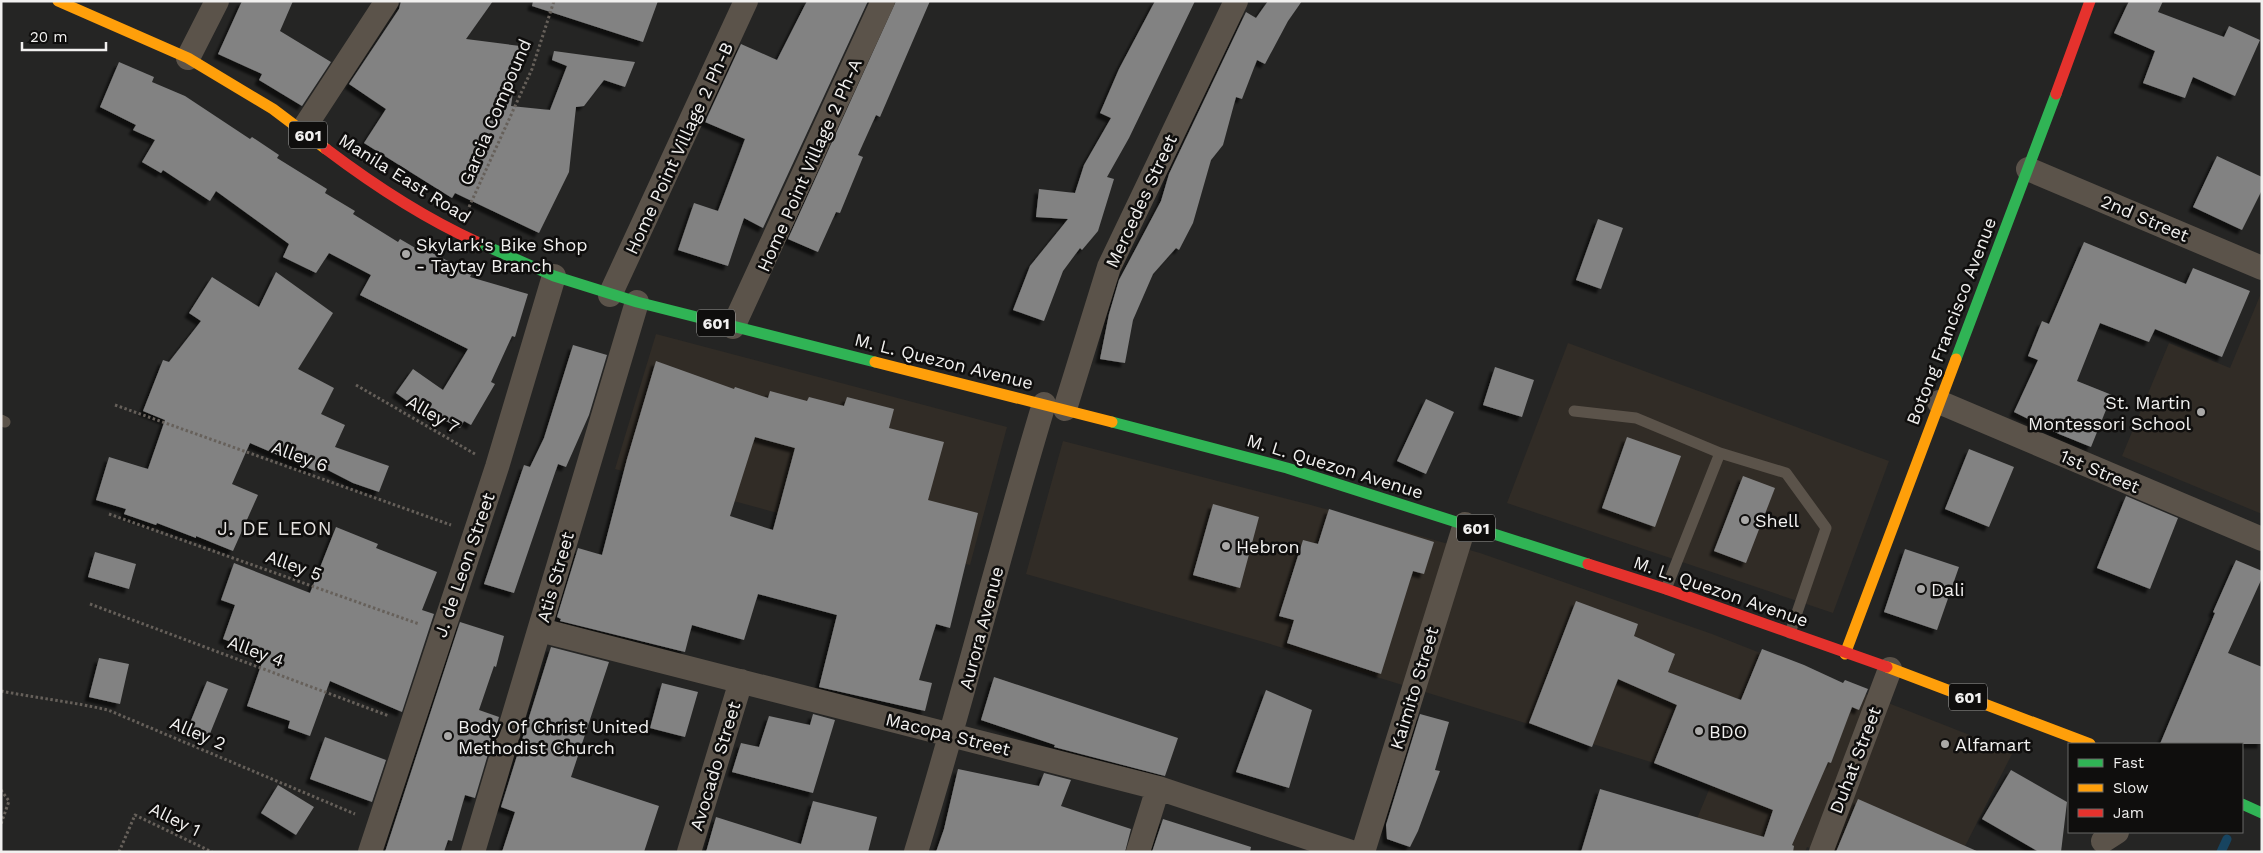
<svg xmlns="http://www.w3.org/2000/svg" width="2263" height="853" viewBox="0 0 2263 853" font-family="'Work Sans',sans-serif">
<style>
.built{fill:#312c26}
.lines{fill:none;stroke-linecap:round;stroke-linejoin:round}
.stream{stroke:#174460;stroke-width:9}
.building{fill:#828282;fill-rule:evenodd;filter:url(#shadow)}
.path{stroke:#66605a;stroke-width:3;stroke-dasharray:2.5 2.5;stroke-linecap:butt}
.lane{stroke:#5b534a;stroke-width:11}
.street{stroke:#5b534a;stroke-width:24}
.fast{stroke:#30b455;stroke-width:11}
.slow{stroke:#ff9f0a;stroke-width:11}
.jam{stroke:#e5322d;stroke-width:11}
.poi-dot{fill:#aaa9a8;stroke:#0f0e0d;stroke-width:2}
.labels{text-anchor:middle;dominant-baseline:central;stroke-width:5;stroke-linejoin:round;paint-order:stroke}
.shield{fill:#0f0e0d;stroke:#adacab;stroke-width:1}
.shield-label{font-size:16px;font-weight:bold;fill:#f1f0ef}
.street-label{font-size:18px;fill:#f1f0ef;stroke:#0f0e0d}
.poi-label{font-size:18px;fill:#f1f0ef;stroke:#0f0e0d;text-anchor:start}
.neighbourhood-label{font-size:19px;letter-spacing:1px;fill:#e6e3e1;stroke:#0f0e0d}
</style>
<defs>
<filter id="shadow"><feDropShadow dx="-4.5" dy="4.5" stdDeviation="1" flood-color="#0009"/></filter>
</defs>
<rect width="100%" height="100%" fill="#252524"/>
<path class="built" d="M2262,291V514L2122,456L2169,343L2230,368Z
M656,334L1007,427L970,565L615,469Z
M1568,343L1889,461L1833,613L1507,503Z
M1063,441L1311,505L1480,553L1712,634L2013,752L1962,852H1819L1807,847L1805,852H1683L1711,785L1654,763L1267,643L1026,574Z"/>
<g class="lines">
<path class="stream" d="M2221,852L2227,839"/>
</g>
<path class="building" d="M242,1H293L280,31L331,62L302,106L259,80L262,74L218,54Z
M401,1H493L466,39L520,46L511,106L550,110L567,66L552,60L554,51L635,62L625,87L604,80L584,106L576,107L569,172L539,233L455,193L452,198L364,143L386,109L349,84L399,9Z
M533,1H658L643,42L532,6Z
M807,1H868L763,228L744,218L728,266L678,250L694,203L718,211L745,139L705,122L741,44L777,60Z
M896,1H930L880,117L876,115L858,155L863,157L840,213L836,212L818,252L788,239Z
M1155,1H1195L1129,138L1107,177L1114,179L1098,231L1082,250L1080,248L1063,271L1044,321L1013,310L1030,266L1068,219L1036,217L1039,189L1075,193L1084,165L1111,118L1100,113L1119,69Z
M1268,1H1302L1288,21L1265,64L1257,60L1242,99L1236,97L1223,145L1211,160L1193,223L1179,250L1176,248L1153,274L1133,320L1125,363L1100,359L1109,314L1119,280L1161,201L1169,174L1246,12L1256,18Z
M2129,1H2163L2158,12L2224,37L2229,26L2260,40L2235,96L2193,77L2185,98L2143,83L2155,51L2114,33Z
M119,62L154,77L152,82L185,96L250,139L252,137L279,155L277,158L327,189L325,193L355,211L353,214L398,242L400,239L424,253L426,250L472,273L470,277L528,294L515,337L512,336L491,382L495,384L471,425L464,421L460,428L430,413L428,416L396,393L413,369L443,390L468,349L360,295L371,275L329,253L316,273L283,257L289,244L216,191L210,201L163,170L161,173L142,162L155,140L133,130L136,125L100,107Z
M2217,156L2262,177V190L2242,230L2193,207Z
M1598,219L1623,228L1601,289L1576,280Z
M2084,242L2186,284L2193,268L2250,291L2222,357L2155,329L2149,342L2100,323L2077,381L2112,395L2091,447L2059,434L2014,412L2038,360L2028,356L2042,321L2049,324Z
M276,272L333,313L298,369L334,388L321,414L345,425L335,447L389,466L379,492L353,483L318,465L315,471L250,443L232,484L258,495L233,551L196,536V538L157,523L156,525L124,514L126,509L96,500L109,457L148,469L165,420L143,411L163,360L169,362L201,321L189,313L212,277L259,307Z
M573,345L607,355L589,415L566,467L558,464L514,593L484,584L524,465L530,467L544,438Z
M656,361L734,389L735,387L768,398L770,391L807,401L809,397L844,406L847,397L894,409L889,428L944,442L928,500L978,513L950,628L936,624L919,680L932,683L925,711L819,687L837,615L758,594L744,640L692,625L685,652L560,621L561,619L557,617L578,548L602,555L627,459ZM755,437L795,448L773,530L730,516Z
M1495,367L1534,380L1522,417L1483,405Z
M1426,399L1454,412L1426,474L1397,461Z
M1627,437L1681,456L1655,527L1602,508Z
M1969,449L2014,467L1989,527L1945,509Z
M1743,476L1775,488L1746,563L1714,551Z
M2126,496L2178,518L2150,589L2097,568Z
M1213,504L1259,517L1240,588L1193,575Z
M1329,509L1434,542L1424,574L1413,571L1381,674L1287,643L1294,620L1279,616L1303,540L1318,544Z
M336,527L378,544L376,548L437,572L422,610L434,614L402,712L330,681L310,736L288,728L290,721L247,706L265,654L223,639L235,605L221,600L234,563L310,593Z
M1905,549L1959,567L1937,630L1884,612Z
M95,552L136,564L129,589L88,577Z
M2236,560L2262,571V578L2228,653L2262,667V744H2160L2215,613L2213,612Z
M1576,601L1638,624L1634,636L1675,654L1668,672L1741,700L1762,649L1804,665L1843,683L1845,680L1868,689L1859,710L1852,707L1831,763L1828,762L1792,845L1794,846L1793,852H1581L1600,789L1764,837L1773,810L1654,763L1677,705L1618,679L1592,747L1529,723Z
M460,622L504,636L496,667L494,666L479,710L499,717L475,798L465,795L452,841L448,840L444,852H385Z
M551,647L609,662L571,777L659,806L644,852H502L515,812L501,807Z
M99,658L129,664L120,704L89,697Z
M994,677L1178,738L1165,776L1054,747L1055,745L981,720Z
M207,681L228,689L209,736L188,728Z
M662,683L698,692L685,737L650,728Z
M1266,690L1312,710L1289,788L1236,772Z
M813,714L835,720L813,793L732,772L741,743L759,747L769,716L810,725Z
M1420,714L1449,722L1435,770L1440,771L1418,831L1410,847L1387,839L1386,825Z
M325,737L386,760L372,802L310,779Z
M958,769L1039,786L1044,773L1071,780L1061,806L1131,829L1125,852H936L944,829Z
M2011,770L2067,802L2061,852H2039L1982,819Z
M278,785L314,807L296,835L261,813Z
M1858,799L1979,852H1836Z
M813,801L877,817L868,852H706L716,817L801,844Z
M1163,819L1251,847L1250,852H1152Z"/>
<g class="lines">
<path class="path" d="M469,207L532,69L554,1
M356,385L475,454
M115,405L451,525
M109,514L419,624
M90,604L389,716
M1,691C37,698 73,702 108,710L355,814
M1,790L9,801L1,824
M119,852L135,815L212,852"/>
<path class="lane" d="M1574,411L1636,418L1720,453
M1,420L5,422
M1666,589L1720,453L1786,473L1826,528L1790,633"/>
<path class="street" d="M188,58L217,1
M302,131L387,1
M2028,169L2262,268
M610,295L746,1
M733,327L883,1
M1939,402L2262,539
M1065,409L1109,267L1236,1
M540,630L1158,788L1351,852
M2103,841L2117,832
M370,852L497,467L554,276
M473,852L637,302
M689,852L741,681
M916,852C962,703 999,552 1044,404
M1138,852L1158,788
M1363,852L1465,524
M1821,852L1890,669"/>
<path class="fast" d="M477,242L554,276L637,302L875,362
M1956,359L2056,94
M1112,422L1287,468L1588,564
M2242,804L2262,813"/>
<path class="slow" d="M58,1L188,58L273,109L326,149
M875,362L1112,422
M1845,654L1956,359
M1887,667L2090,744"/>
<path class="jam" d="M2056,94L2090,1
M326,149C371,183 426,219 477,242
M1588,564L1666,589L1887,667"/>
</g>
<g class="poi-dot">
<circle cx="406" cy="254" r="5"/>
<circle cx="2201" cy="412" r="5"/>
<circle cx="1745" cy="520" r="5"/>
<circle cx="1226" cy="546" r="5"/>
<circle cx="1921" cy="589" r="5"/>
<circle cx="1699" cy="731" r="5"/>
<circle cx="448" cy="736" r="5"/>
<circle cx="1945" cy="744" r="5"/>
</g>
<g class="labels">
<g class="shield">
<rect x="289" y="121.5" width="38" height="27" rx="4"/>
<rect x="697" y="309.5" width="38" height="27" rx="4"/>
<rect x="1457" y="514.5" width="38" height="27" rx="4"/>
<rect x="1949" y="683.5" width="38" height="27" rx="4"/>
</g>
<g class="shield-label">
<text x="308" y="135">601</text>
<text x="716" y="323">601</text>
<text x="1476" y="528">601</text>
<text x="1968" y="697">601</text>
</g>
<g class="street-label">
<text transform="translate(495 112) rotate(-67)">Garcia Compound</text>
<text transform="translate(679 148) rotate(-65)">Home Point Village 2 Ph-B</text>
<text transform="translate(809 165) rotate(-66)">Home Point Village 2 Ph-A</text>
<text transform="translate(405 178) rotate(32)">Manila East Road</text>
<text transform="translate(1141 201) rotate(-65)">Mercedes Street</text>
<text transform="translate(2145 218) rotate(23)">2nd Street</text>
<text transform="translate(1951 321) rotate(-69)">Botong Francisco Avenue</text>
<text transform="translate(944 361) rotate(14)">M. L. Quezon Avenue</text>
<text transform="translate(433 414) rotate(30)">Alley 7</text>
<text transform="translate(300 456) rotate(20)">Alley 6</text>
<text transform="translate(1335 466) rotate(17)">M. L. Quezon Avenue</text>
<text transform="translate(2100 471) rotate(23)">1st Street</text>
<text transform="translate(294 565) rotate(20)">Alley 5</text>
<text transform="translate(464 565) rotate(-71)">J. de Leon Street</text>
<text transform="translate(555 577) rotate(-74)">Atis Street</text>
<text transform="translate(1721 591) rotate(19)">M. L. Quezon Avenue</text>
<text transform="translate(981 628) rotate(-75)">Aurora Avenue</text>
<text transform="translate(256 651) rotate(20)">Alley 4</text>
<text transform="translate(1414 688) rotate(-73)">Kaimito Street</text>
<text transform="translate(198 733) rotate(23)">Alley 2</text>
<text transform="translate(948 734) rotate(14)">Macopa Street</text>
<text transform="translate(1855 760) rotate(-69)">Duhat Street</text>
<text transform="translate(715 766) rotate(-73)">Avocado Street</text>
<text transform="translate(175 819) rotate(26)">Alley 1</text>
</g>
<g class="poi-label">
<text x="416" y="244">Skylark's Bike Shop<tspan x="416" dy="21">- Taytay Branch</tspan></text>
<text x="2191" y="402" text-anchor="end">St. Martin<tspan x="2191" dy="21">Montessori School</tspan></text>
<text x="1755" y="520">Shell</text>
<text x="1236" y="546">Hebron</text>
<text x="1931" y="589">Dali</text>
<text x="458" y="726">Body Of Christ United<tspan x="458" dy="21">Methodist Church</tspan></text>
<text x="1709" y="731">BDO</text>
<text x="1955" y="744">Alfamart</text>
</g>
<g class="neighbourhood-label">
<text x="275" y="528">J. DE LEON</text>
</g>
</g>
<rect width="2263" height="853" fill="none" stroke="#f1f0ef" stroke-width="5"/>
<rect x="2068" y="743" width="175" height="90" fill="#0f0e0d" stroke="#696867"/>
<rect x="2078" y="759" width="25" height="8" fill="#30b455" stroke="#696867"/>
<text x="2113" y="768" font-size="15" fill="#f1f0ef">Fast</text>
<rect x="2078" y="784" width="25" height="8" fill="#ff9f0a" stroke="#696867"/>
<text x="2113" y="793" font-size="15" fill="#f1f0ef">Slow</text>
<rect x="2078" y="809" width="25" height="8" fill="#e5322d" stroke="#696867"/>
<text x="2113" y="818" font-size="15" fill="#f1f0ef">Jam</text>
<path d="M22 42v8h84v-8" fill="none" stroke="#f1f0ef" stroke-width="2.5"/>
<text x="30" y="42" font-size="15" fill="#f1f0ef" stroke="#0f0e0d" stroke-width="4" paint-order="stroke">20 m</text>
</svg>
